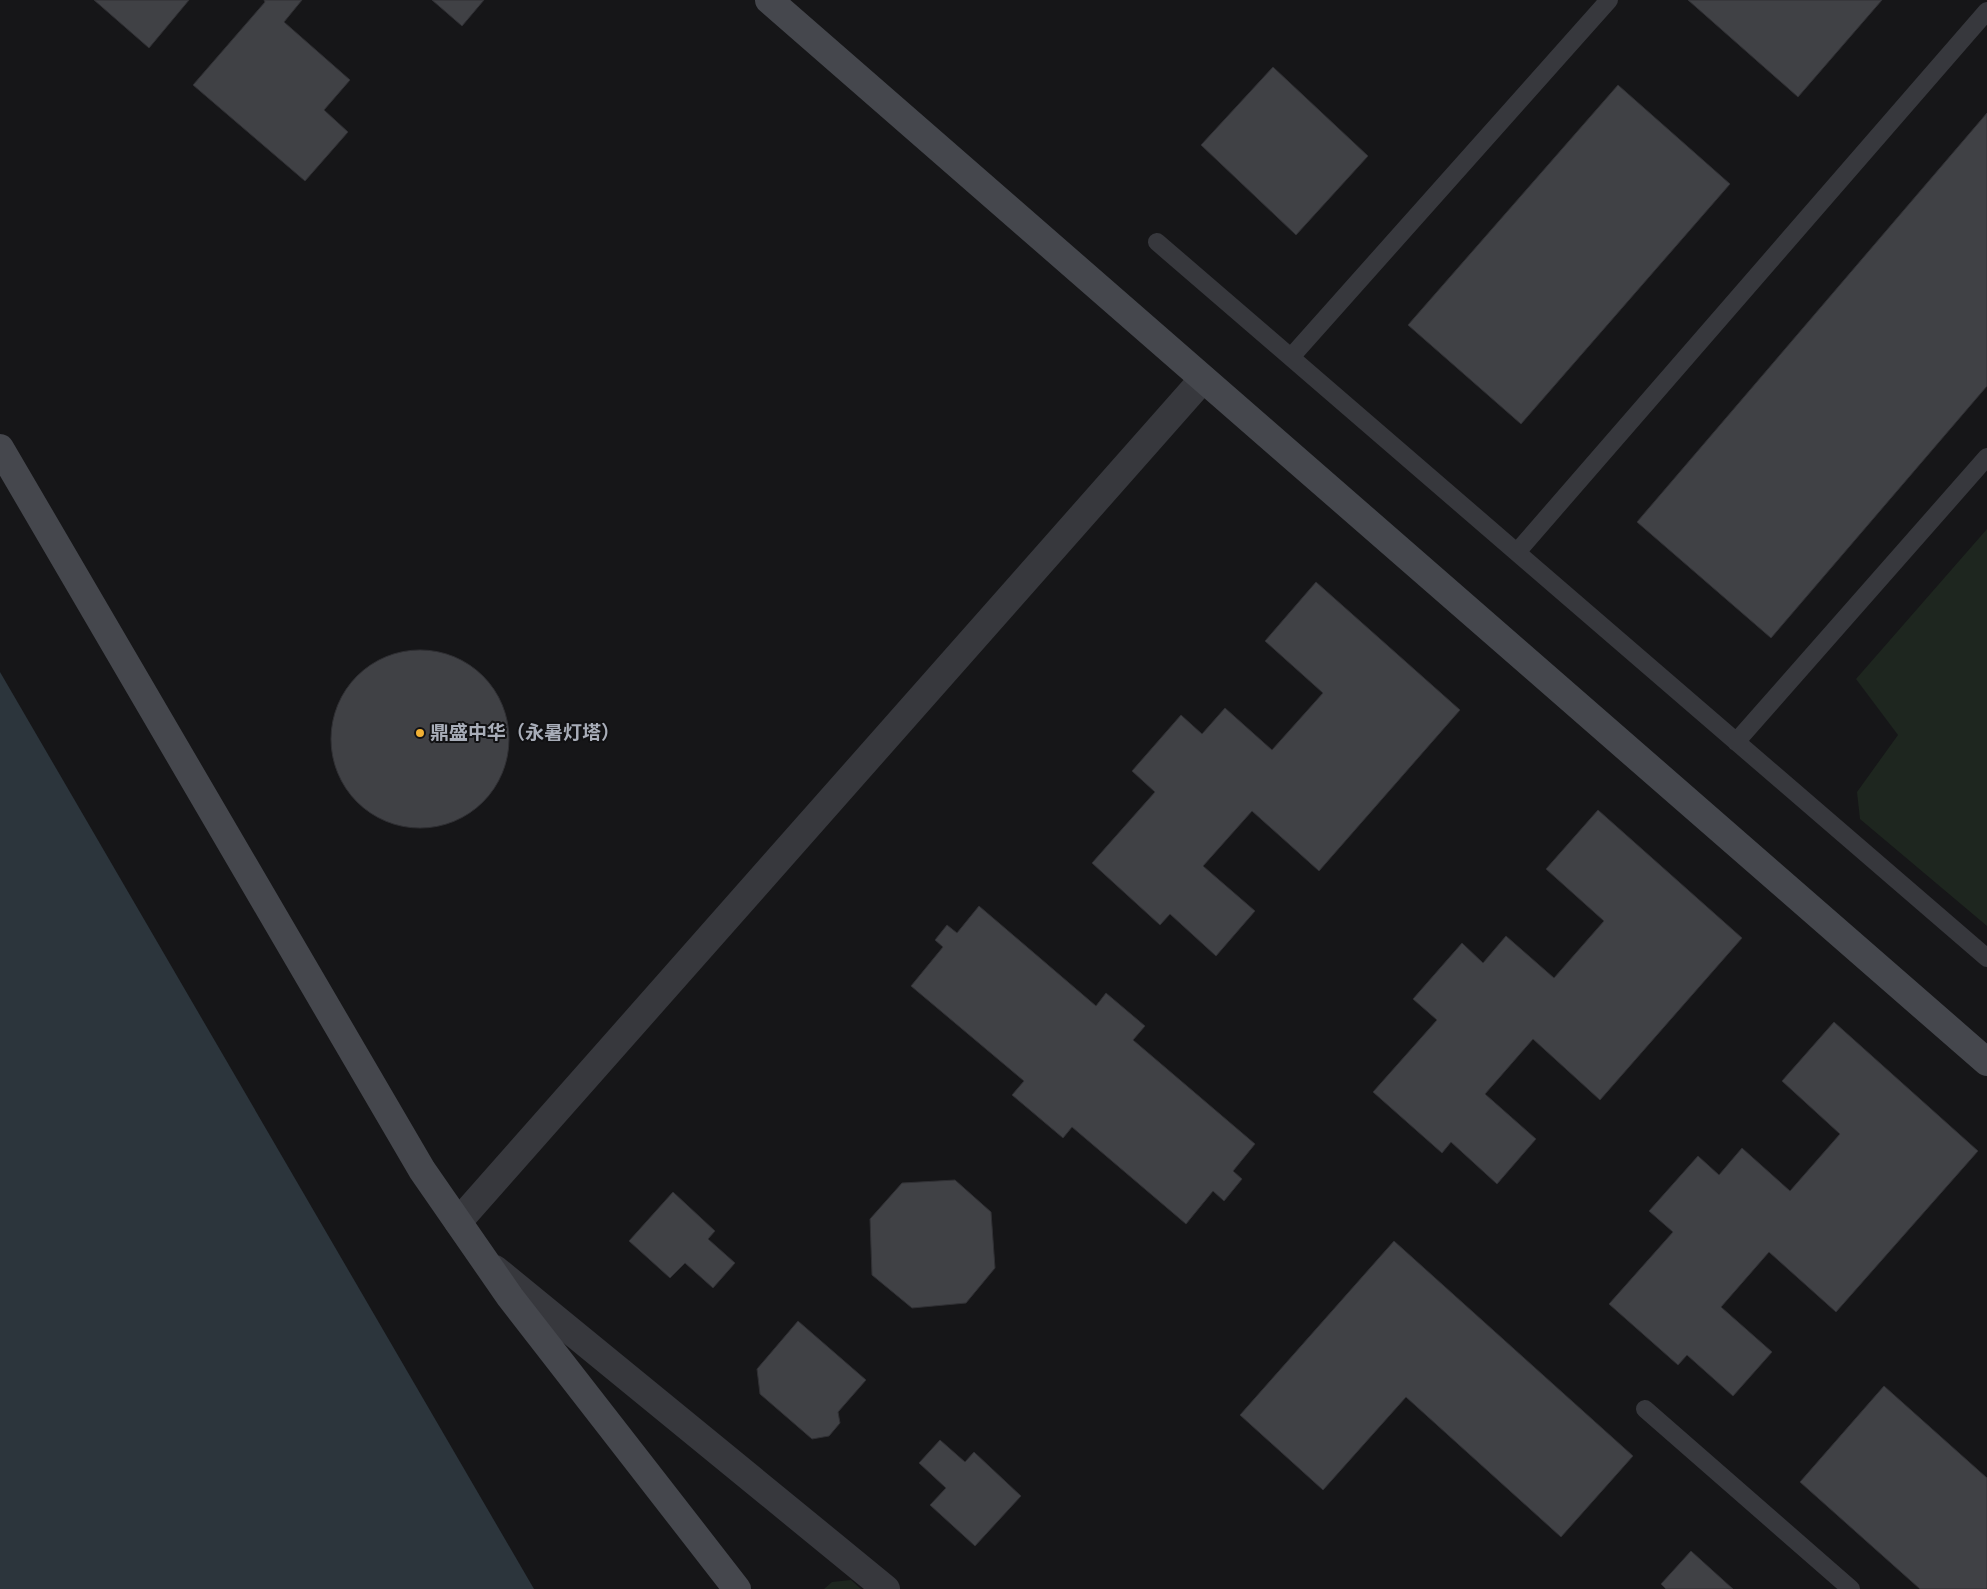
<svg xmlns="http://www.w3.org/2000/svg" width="1987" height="1589" viewBox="0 0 1987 1589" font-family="Karla,'Noto Sans SC',sans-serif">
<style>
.green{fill:#1e261f}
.water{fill:#2c353c}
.building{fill:#404145;stroke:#303034}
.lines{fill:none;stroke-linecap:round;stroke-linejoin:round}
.lane{stroke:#37383d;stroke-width:18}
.street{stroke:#37383d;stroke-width:28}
.secondary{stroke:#45474d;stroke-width:28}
.poi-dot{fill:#f2b134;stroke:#111113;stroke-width:2}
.labels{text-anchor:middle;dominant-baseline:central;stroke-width:4;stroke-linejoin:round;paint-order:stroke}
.poi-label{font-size:19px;font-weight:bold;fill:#a8adb8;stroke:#111113;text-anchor:start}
</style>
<rect width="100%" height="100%" fill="#161618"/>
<path class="green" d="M1987,529V926L1860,819L1857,792L1898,735L1856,679Z
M851,1580L861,1589H824L832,1582Z"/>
<path class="water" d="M0,672L534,1589H0Z"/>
<path class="building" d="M94,0H189L149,48Z
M264,0H302L284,22L350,80L324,110L348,132L305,181L193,85L265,2Z
M432,0H484L462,26Z
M1688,0H1882L1798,97Z
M1273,67L1368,156L1296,235L1201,145Z
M1618,85L1730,184L1521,424L1408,325Z
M1987,113V386L1771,638L1637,522Z
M1316,582L1460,710L1319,871L1252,811L1203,866L1255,911L1216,956L1170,914L1160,925L1092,863L1155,792L1132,771L1181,715L1202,734L1225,708L1272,750L1323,693L1265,641Z
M331 739a89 89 0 1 1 178 0a89 89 0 1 1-178 0Z
M1598,810L1742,938L1600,1100L1533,1039L1485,1094L1536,1139L1497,1184L1451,1142L1442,1153L1373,1092L1437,1020L1413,999L1462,943L1483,963L1506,936L1554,978L1604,921L1546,869Z
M979,906L1096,1006L1106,993L1145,1026L1133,1040L1255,1144L1233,1171L1242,1179L1224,1201L1213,1191L1186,1224L1072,1127L1063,1138L1012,1095L1024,1081L911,986L943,947L935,940L947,925L957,933Z
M1834,1022L1978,1151L1836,1312L1769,1252L1721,1307L1772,1352L1733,1396L1687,1355L1678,1365L1609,1304L1673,1232L1649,1211L1698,1156L1719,1175L1742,1148L1790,1191L1840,1134L1782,1081Z
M955,1180L991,1212L995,1268L966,1303L912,1308L872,1275L870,1219L902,1183Z
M673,1192L715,1231L708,1239L735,1263L713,1288L685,1263L670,1278L629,1241Z
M1394,1241L1633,1456L1561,1537L1406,1397L1323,1490L1240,1415Z
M798,1321L866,1380L838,1412L840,1423L829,1436L812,1439L760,1394L757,1369Z
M1884,1386L1987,1478V1589H1920L1800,1482Z
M940,1440L965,1462L974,1452L1021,1496L975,1546L930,1505L946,1488L919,1463Z
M1691,1551L1733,1589H1666L1661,1584Z"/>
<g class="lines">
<path class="lane" d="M1157,242L1987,958
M1291,357L1609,0
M1517,552L1987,11
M1736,742L1987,457
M1645,1409L1851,1589"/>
<path class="street" d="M458,1222L1203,379
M495,1269L886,1589"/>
<path class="secondary" d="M769,0L1987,1062
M0,448L422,1170L510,1297L737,1589"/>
</g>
<circle class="poi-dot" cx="420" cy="733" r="5"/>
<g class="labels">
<g class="poi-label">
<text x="430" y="733">鼎盛中华（永暑灯塔）</text>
</g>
</g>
</svg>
